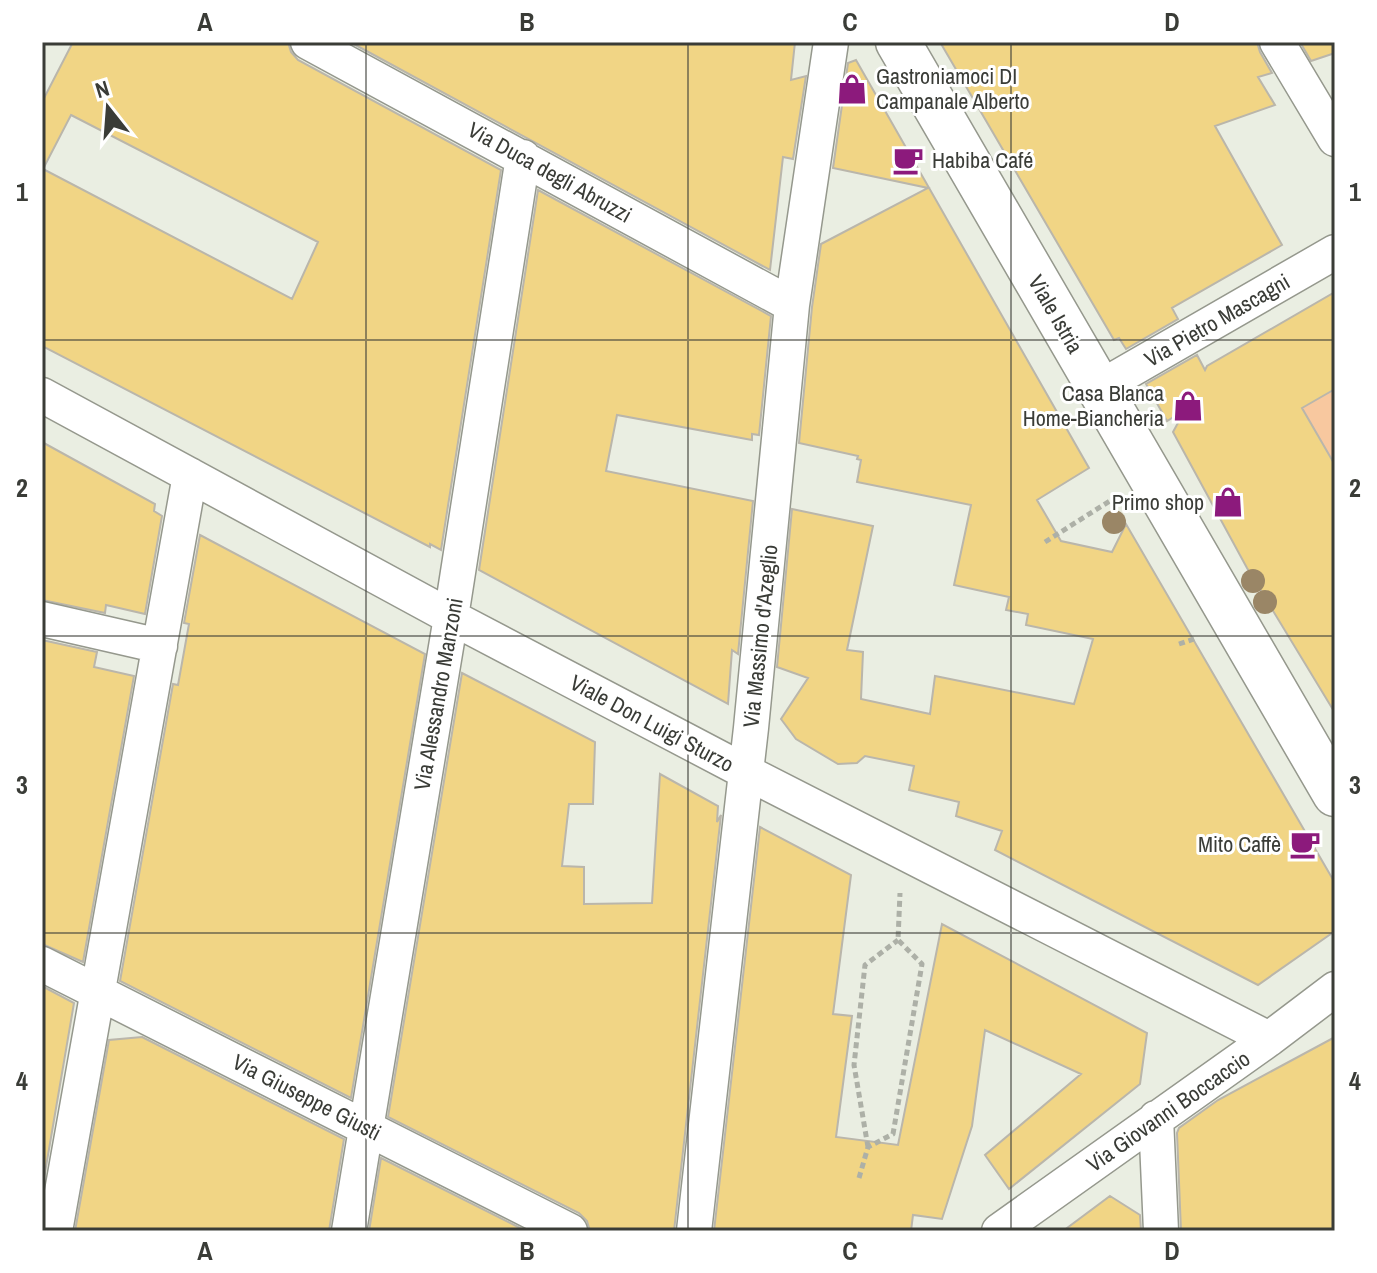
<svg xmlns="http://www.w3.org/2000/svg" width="1377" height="1273" viewBox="0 0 1377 1273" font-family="'Archivo Narrow',sans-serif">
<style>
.green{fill:#f8c89f}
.building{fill:#f1d585;stroke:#bab6ab;stroke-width:2;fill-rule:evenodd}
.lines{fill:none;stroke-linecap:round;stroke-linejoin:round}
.street-casing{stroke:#95988d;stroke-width:37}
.secondary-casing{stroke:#95988d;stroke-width:47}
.path{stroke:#adb0a7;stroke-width:5;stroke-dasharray:6 4;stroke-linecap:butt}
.street{stroke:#fff;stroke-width:34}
.secondary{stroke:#fff;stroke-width:44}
.tree{fill:#9a8666}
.grid{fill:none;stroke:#3a3c37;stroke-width:2;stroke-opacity:0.55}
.labels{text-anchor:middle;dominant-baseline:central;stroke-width:6;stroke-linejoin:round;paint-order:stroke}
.poi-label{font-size:22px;fill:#3a3c37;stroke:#fff;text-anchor:end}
.street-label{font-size:22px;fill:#3a3c37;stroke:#fff}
.neatline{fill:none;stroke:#3a3c37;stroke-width:3}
.grid-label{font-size:26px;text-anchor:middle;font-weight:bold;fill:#3a3c37}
</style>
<rect width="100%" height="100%" fill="#eaeee2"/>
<path class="green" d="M1335,389V465L1302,408Z"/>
<path class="building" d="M73,42H288L291,52L298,60L501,170L441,550L430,544V547L42,346V102ZM71,115L318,242L292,299L43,169Z
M350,42H795L791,80L806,76L793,159L783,157L770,270Z
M940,42H1257L1260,52L1272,73L1258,77L1275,105L1215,126L1282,245L1172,308L1178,319L1126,349L1119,338L1114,340Z
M1300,42H1335V53L1311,61Z
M856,60L1089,468L1037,500L1061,541L1112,552L1126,524L1335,883V931L1258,985L995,850L1002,831L956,816L959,802L909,790L914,766L865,756L857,763L838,764L796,739L781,719L808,678L777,667L792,509L873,526L847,650L863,652L861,699L930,714L935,676L1074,704L1093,639L1026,625L1028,614L1006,610L1009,597L954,585L971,505L857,482L861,460L857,459L858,456L799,443L812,307L821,244L928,188L833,168L848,63Z
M538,190L771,316L759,435L752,434V440L617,415L606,471L753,501L738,654L732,650L728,704L479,570Z
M1335,292V389L1302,408L1335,465V713L1247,568L1173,432L1185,410L1167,421L1146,384L1197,355L1205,370L1207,366Z
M42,442L155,504L154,511L162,516L145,614L106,605L105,613L42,600Z
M200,535L425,654L351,1098L120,981L173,684L178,685L189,624L184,623Z
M42,640L97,652L94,667L134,676L83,962L42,944Z
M462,673L595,742L593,804H569L562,866L584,867V904L652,903L660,774L718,806L717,822L721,815L674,1231H590L587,1221L579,1213L388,1117Z
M760,827L851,875L833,1014L852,1016L836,1137L898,1145L942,924L1147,1033L1140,1084L1009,1189L985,1155L1081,1074L985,1030L972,1126L942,1219L913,1215L911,1231H714Z
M42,986L74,1003L42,1190Z
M142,1037L344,1139L329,1231H75L109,1040Z
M1335,1037V1231H1181L1177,1133L1179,1128L1218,1100Z
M381,1158L526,1231H369Z
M1110,1196L1140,1215L1141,1231H1063Z"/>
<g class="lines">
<g class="street-casing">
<path id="street" d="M308,42L792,305
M1277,42L1335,139
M1099,388L1335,252
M42,395L451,617L746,772L1269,1039
M42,619L160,646
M42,964L570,1231
M1156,1118L1161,1231
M55,1231L190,475
M349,1231L451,617L523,157
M694,1231L751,728L792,305L831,42
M999,1231L1269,1039L1335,989"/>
</g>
<g class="secondary-casing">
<path id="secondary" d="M898,42L1335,794"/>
</g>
<path class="path" d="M1046,421L1058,415
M1045,542L1116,497
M1179,644L1197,638
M868,1147L854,1065L865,965L898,940
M859,1178L868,1147L893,1134L922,964L898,940L900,893"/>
<use href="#street" class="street"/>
<use href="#secondary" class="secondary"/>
</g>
<g class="tree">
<circle cx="1114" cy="522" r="12"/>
<circle cx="1253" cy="581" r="12"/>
<circle cx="1265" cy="602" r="12"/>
</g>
<path class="grid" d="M366,42V1231M688,42V1231M1011,42V1231M42,340H1335M42,636H1335M42,933H1335"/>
<defs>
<g id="shop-bare" transform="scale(2.4)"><path d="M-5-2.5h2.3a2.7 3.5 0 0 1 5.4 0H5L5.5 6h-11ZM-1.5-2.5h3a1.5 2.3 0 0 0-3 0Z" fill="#8c1a7c" stroke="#fff" stroke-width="2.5" paint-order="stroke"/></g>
<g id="cafe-bare" transform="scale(2.4)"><path d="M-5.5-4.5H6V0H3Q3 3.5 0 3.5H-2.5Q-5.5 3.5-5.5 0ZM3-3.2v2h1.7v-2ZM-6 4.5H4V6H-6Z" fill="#8c1a7c" stroke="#fff" stroke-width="2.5" paint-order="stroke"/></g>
</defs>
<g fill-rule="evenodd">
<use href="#shop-bare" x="852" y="89"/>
<use href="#cafe-bare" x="908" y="160"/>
<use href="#shop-bare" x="1188" y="406"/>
<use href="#shop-bare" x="1228" y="502"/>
<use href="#cafe-bare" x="1305" y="844"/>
</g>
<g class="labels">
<g class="poi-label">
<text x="876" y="76" text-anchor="start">Gastroniamoci DI<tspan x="876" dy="25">Campanale Alberto</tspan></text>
<text x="932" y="160" text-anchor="start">Habiba Café</text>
<text x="1164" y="393">Casa Blanca<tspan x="1164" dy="25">Home-Biancheria</tspan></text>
<text x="1204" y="502">Primo shop</text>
<text x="1281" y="844">Mito Caffè</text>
</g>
<g class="street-label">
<text transform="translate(550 172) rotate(29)">Via Duca degli Abruzzi</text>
<text transform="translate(1056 314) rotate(60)">Viale Istria</text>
<text transform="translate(1217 320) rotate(-30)">Via Pietro Mascagni</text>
<text transform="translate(760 636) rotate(-84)">Via Massimo d'Azeglio</text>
<text transform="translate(438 694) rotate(-80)">Via Alessandro Manzoni</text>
<text transform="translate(652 723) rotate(28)">Viale Don Luigi Sturzo</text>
<text transform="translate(307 1097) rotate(27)">Via Giuseppe Giusti</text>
<text transform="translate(1168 1111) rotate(-35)">Via Giovanni Boccaccio</text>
</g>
</g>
<rect width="1377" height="1273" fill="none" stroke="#ffffff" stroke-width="88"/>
<g transform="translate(108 108) rotate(343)" stroke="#ffffff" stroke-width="6" paint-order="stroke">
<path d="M0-6L14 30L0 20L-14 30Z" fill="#3a3c37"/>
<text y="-12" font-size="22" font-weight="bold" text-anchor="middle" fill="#3a3c37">N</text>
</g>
<rect x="44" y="44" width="1289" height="1185" class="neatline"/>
<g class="grid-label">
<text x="205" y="31">A</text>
<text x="527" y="31">B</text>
<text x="850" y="31">C</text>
<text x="1172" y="31">D</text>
<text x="22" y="201">1</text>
<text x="1355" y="201">1</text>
<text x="22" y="497">2</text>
<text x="1355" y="497">2</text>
<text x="22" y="794">3</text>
<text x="1355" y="794">3</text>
<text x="22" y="1090">4</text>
<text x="1355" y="1090">4</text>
<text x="205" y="1260">A</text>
<text x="527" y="1260">B</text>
<text x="850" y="1260">C</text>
<text x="1172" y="1260">D</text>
</g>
</svg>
